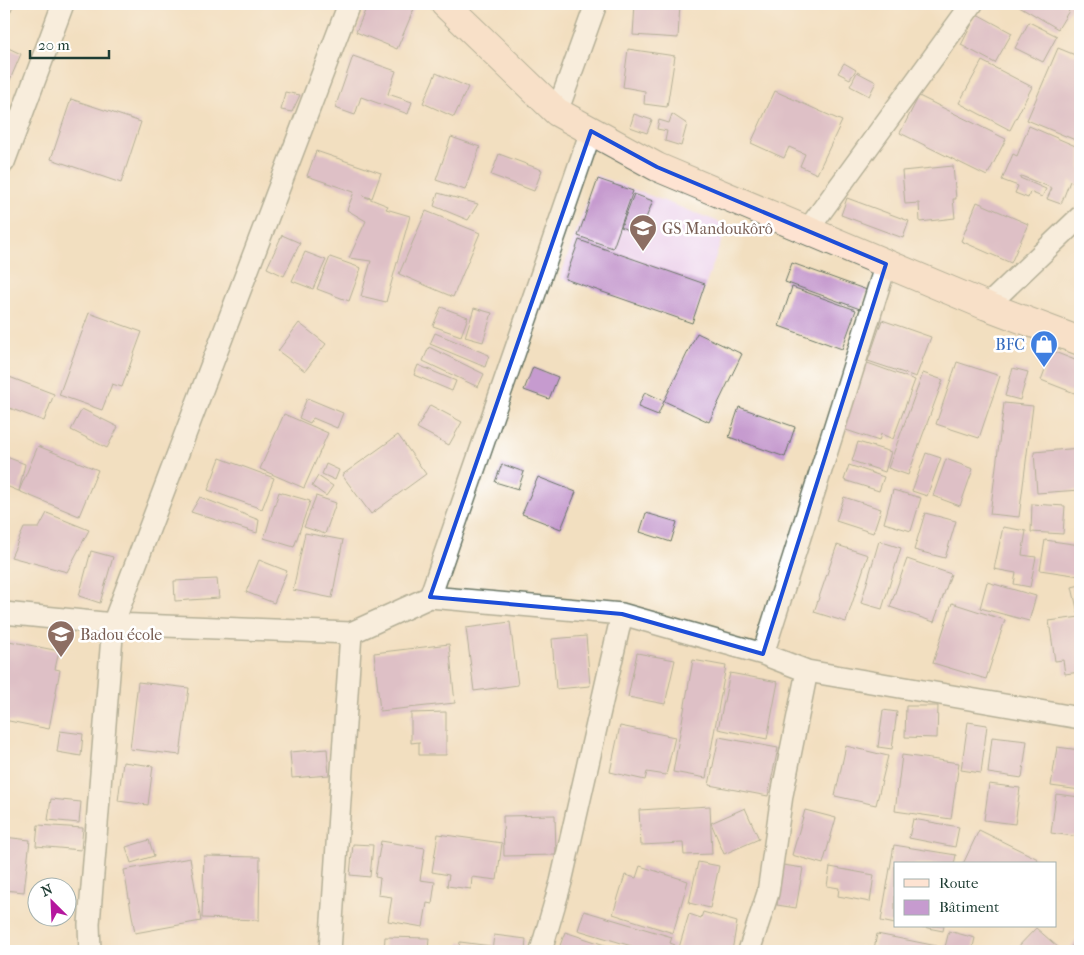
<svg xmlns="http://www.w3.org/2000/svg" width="1084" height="955" viewBox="0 0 1084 955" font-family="'IM FELL French Canon',serif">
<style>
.built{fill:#ecd1ea}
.building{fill:#c69bcf}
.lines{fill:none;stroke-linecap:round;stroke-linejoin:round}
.street-casing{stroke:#697665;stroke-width:24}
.secondary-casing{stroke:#697665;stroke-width:30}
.street{stroke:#fff;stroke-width:21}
.secondary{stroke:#fee3d2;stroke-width:28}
.marked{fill:none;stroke:#1d4ed8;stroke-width:4;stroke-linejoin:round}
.labels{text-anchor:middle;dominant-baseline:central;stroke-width:5;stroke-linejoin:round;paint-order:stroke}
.education-label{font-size:16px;fill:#785e54;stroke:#fff;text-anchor:start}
.shop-label{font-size:16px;fill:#366cbe;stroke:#fff;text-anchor:end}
</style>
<rect width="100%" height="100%" fill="#fff"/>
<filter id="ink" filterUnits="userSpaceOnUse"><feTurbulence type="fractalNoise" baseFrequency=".02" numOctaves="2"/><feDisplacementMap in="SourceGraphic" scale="10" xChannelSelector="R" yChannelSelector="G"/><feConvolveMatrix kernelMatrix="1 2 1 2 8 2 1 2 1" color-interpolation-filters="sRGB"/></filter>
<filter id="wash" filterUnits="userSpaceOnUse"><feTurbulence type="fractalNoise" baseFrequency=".0096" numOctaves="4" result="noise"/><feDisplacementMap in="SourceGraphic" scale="20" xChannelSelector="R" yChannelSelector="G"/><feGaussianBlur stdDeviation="1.12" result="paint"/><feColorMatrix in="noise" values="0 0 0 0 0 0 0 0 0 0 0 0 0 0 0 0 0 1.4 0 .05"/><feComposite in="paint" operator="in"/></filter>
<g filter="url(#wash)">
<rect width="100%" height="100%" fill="#f2dfc0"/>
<path class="built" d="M596,175L727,225L692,323L560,278Z"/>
<g id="blocks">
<path class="building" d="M4,4H14L4,25Z
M368,4H416L397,49L356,32Z
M635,4H680L678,38L633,35Z
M1016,4H1073L1058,29Z
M977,14L1012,33L995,63L961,45Z
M1029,22L1057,36L1043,62L1015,48Z
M4,46L21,54L4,94Z
M1058,48L1080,57V142L1027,120Z
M628,49L675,56L667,107L644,104L645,91L623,87Z
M353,56L396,71L388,94L412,102L408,114L361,97L355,115L335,108Z
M982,61L1032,87L1010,130L959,103Z
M844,63L856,70L850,79L838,73Z
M857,72L876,82L869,96L850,86Z
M436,73L468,87L454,117L423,103Z
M775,91L842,121L817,174L800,166L805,154L789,147L784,158L751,143Z
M285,92L300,95L292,112L281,110Z
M919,96L1006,139L987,176L900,133Z
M71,99L141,122L121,183L51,159Z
M634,114L652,120L647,133L630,127Z
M672,114L687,124L681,146L665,141L667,131L657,129L659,120L669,123Z
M1029,126L1080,148V184L1079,185L1070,181L1061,204L1047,199L1052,188L1021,176L1020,178L1046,189L1042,197L1030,192L1028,198L1015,193L1018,186L1002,180L1013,154L1017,156Z
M451,137L480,147L465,190L436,180Z
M316,151L381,173L372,198L363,196L388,206L386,209L410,216L386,302L361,296L371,261L349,258L366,221L347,210L354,192L307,176Z
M499,154L542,170L534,191L491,175Z
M953,166L956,199H953L955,218L920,222L919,203L905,204L902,171Z
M598,179L633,191L613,248L578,236Z
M438,193L478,204L468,220L434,206Z
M634,194L653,201L639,235L621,227Z
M847,198L909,221L903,238L841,215Z
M977,202L1028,224L1011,263L961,241Z
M426,211L480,233L453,297L399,274Z
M282,235L300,243L284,276L267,268Z
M579,240L705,284L692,323L565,279Z
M305,252L326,260L313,289L292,281Z
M330,257L361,268L349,301L317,289Z
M792,263L867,290L860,309L785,282Z
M792,287L856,310L842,349L779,326Z
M441,307L468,317L461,336L433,326Z
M474,308L492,313L483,342L465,337Z
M89,313L142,332L122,387L112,384L102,410L59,395Z
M882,320L931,337L916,377L868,361Z
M299,323L326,344L305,371L278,351Z
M435,333L489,355L485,367L430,344Z
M697,333L742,354L709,422L664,401Z
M429,347L484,374L478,387L423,361Z
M1052,351L1080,362V386L1077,394L1041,380Z
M862,361L915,380L893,439L881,434L879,441L843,429Z
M957,362L1000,376L979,438L936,424Z
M418,365L456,381L452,391L414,375Z
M533,367L558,377L549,399L524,390Z
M1013,368L1028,372L1020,400L1005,396Z
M923,373L943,380L908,475L888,468Z
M4,375L54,394L44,421L4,406Z
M645,392L664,401L658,415L638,407Z
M307,398L343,413L337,428L313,418L310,423L299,418Z
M1004,403L1033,406L1019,517L990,514Z
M430,405L462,422L449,445L417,428Z
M739,407L795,427L785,457L729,437Z
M82,409L118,427L107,448L71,430Z
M284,414L328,433L304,488L260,469Z
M398,435L426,474L371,514L342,475Z
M858,442L891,452L885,472L852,461Z
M38,446L98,470L79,516L4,485V456L25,464L19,491Z
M1080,448V490L1037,493L1034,452Z
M926,453L941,458L927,496L912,491Z
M220,458L274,478L262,509L208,490Z
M946,459L973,469L960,506L933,496Z
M326,464L339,470L335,480L322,474Z
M502,464L524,472L518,489L495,482Z
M849,465L884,477L879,491L844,480Z
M318,476L333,486L326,496L312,486Z
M538,477L576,492L561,529L522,514Z
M893,490L921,498L911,531L884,523Z
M279,492L310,501L294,547L264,538Z
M316,496L336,503L325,534L304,527Z
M200,497L259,520L257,533L191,512Z
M844,497L881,509L873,533L836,521Z
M1032,504L1065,506L1063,534L1031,532Z
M47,513L89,530L67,572L11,557L24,528H39Z
M646,513L677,522L671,542L640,532Z
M925,513L956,521L945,558L914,550Z
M1003,527L1026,531L1022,555L1036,557L1030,587L1014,584L1016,573L994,569Z
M305,533L343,540L332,598L293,590Z
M1045,540L1080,545V576L1040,570Z
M879,541L901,548L882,609L861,603Z
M837,545L868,555L846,622L814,612Z
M91,551L113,557L100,603L79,596Z
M907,559L951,574L934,622L890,607Z
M259,560L287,571L274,603L246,592Z
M217,579L219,598L175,601L174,581Z
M987,582L1036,596L1029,621L980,608Z
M1080,585V613H1078L1072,587Z
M952,603L1005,620L986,679L933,663Z
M1080,617V672L1065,674L1063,660L1055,661L1049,621Z
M510,622L518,685L474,691L466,628Z
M586,636L590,686L556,689L552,639Z
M4,640L59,651L55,669L60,670L49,729L4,720Z
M449,644L455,703L380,711L374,653Z
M637,653L675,660L665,704L628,697Z
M693,660L726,666L706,778L673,772Z
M730,673L778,682L767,739L718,729Z
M138,682L189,688L180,755L130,749Z
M906,706H938L937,738L905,737Z
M883,710L897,712L892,749L878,747Z
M446,712V755H419V742L411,743V713Z
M968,722L987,725L981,773L961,770Z
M620,726L675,737L666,775L647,772L645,780L610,772Z
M60,731L83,734L81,756L57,752Z
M719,737L778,748L768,796L709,785Z
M992,737L1027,741L1022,778L988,773Z
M846,746L888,756L876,805L835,796Z
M1057,747L1080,750V790L1051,786Z
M327,749L329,775L292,778L290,752Z
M902,755L959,763L951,819L895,811Z
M123,762L153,766L148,805L118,801Z
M989,784L1020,788L1015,824L984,820Z
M1056,794L1080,797V837L1051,833Z
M51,799L81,802L79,823L48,820Z
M710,806L712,854L684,855L683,843L641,845L639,810Z
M745,808L759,839L724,854L711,823Z
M805,810L836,818L823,864L792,855Z
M555,815L556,855L504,856L503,816Z
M913,819L959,827L955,847L909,838Z
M38,825L83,828L81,850L36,846Z
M979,830L1038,859L1035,864H963Z
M438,834L502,843L497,880L472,877L471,889L447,886L449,875L432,872Z
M4,837L30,840L24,892L4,890Z
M149,840L154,856L131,863L126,847Z
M381,841L425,848L420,880L435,882L432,904L427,903L423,927L388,921L392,897L378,895L380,878L375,877Z
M353,844L373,845L370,877L350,875Z
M894,845L956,855L954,864H895V924L881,921Z
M204,856L260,857L259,920L202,918Z
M190,858L201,921L135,933L124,870Z
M698,862L719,866L710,908L689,903Z
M783,865L803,868L796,908L777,905Z
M640,866L688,881L673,933L613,914L625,875L636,878Z
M830,867L874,875L870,902L838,896L839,888L827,886Z
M584,911L672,937L670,943L675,945L673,951H648L578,930Z
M703,912L737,922L732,951H678L689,914L701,918Z
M918,926H944L943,931Z
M1036,928L1059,948L1056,951H1014Z
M949,931L975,938L972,951H944Z
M565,932L623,951H558Z
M877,934L937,946L935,951L874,949Z
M494,935L526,939L525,951H492Z
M385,937L429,938L428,951H384Z
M1080,937V951H1067Z
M460,942L491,946L490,951H458Z"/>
</g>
</g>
<g filter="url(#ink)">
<use href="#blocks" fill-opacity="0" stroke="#697665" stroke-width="1"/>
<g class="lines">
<g class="street-casing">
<path id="street" d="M557,112L596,4
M4,162L63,4
M807,231L972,4
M987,306L1080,217
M430,597L591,131
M4,613L113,624L351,633L430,597L622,614L763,654L807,671L1080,718
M763,654L886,264
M90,951L89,924L113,624L349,4
M330,951L351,633
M541,951L561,882L622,614
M749,951L768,893L782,795L807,671"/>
</g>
<g class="secondary-casing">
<path id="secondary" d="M445,4L557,112L657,167L987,306L1080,341"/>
</g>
<use href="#street" class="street"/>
<use href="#secondary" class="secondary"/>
</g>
</g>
<path d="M0 0H1084V955H0ZM591,131L657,167L886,264L763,654L622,614L430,597Z" fill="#f2dfc0" fill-opacity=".55" fill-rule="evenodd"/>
<path class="marked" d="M591,131L657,167L886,264L763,654L622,614L430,597Z"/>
<defs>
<g id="school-pin" transform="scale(1.4375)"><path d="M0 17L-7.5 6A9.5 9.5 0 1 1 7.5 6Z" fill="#8d6e63" stroke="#fff"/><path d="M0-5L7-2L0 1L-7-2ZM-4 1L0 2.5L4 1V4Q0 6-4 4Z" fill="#fff"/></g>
<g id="shop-pin" transform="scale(1.4375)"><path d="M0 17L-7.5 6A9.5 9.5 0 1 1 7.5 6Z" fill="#3f7fe0" stroke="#fff"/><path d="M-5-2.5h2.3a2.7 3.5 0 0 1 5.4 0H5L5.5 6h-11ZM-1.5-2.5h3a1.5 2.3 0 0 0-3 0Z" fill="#fff"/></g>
</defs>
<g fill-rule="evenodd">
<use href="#school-pin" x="643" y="228"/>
<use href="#shop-pin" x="1044" y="344"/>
<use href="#school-pin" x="61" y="634"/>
</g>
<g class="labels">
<g class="education-label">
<text x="662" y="228">GS Mandoukôrô</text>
<text x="80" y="634">Badou école</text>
</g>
<g class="shop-label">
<text x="1025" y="344">BFC</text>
</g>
</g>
<rect width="1084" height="955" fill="none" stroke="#fff" stroke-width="20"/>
<rect x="894" y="862" width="162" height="65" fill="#ffffff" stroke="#a5b1ae"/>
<rect x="904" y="879" width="25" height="8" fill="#fee3d2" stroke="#a5b1ae"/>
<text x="939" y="888" font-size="15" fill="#1f3d34">Route</text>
<rect x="904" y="900" width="25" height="15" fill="#c69bcf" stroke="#a5b1ae"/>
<text x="939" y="912" font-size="15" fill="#1f3d34">Bâtiment</text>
<g transform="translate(52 902) rotate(336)"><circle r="24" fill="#ffffff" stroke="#a5b1ae"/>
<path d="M0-4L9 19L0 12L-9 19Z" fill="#b5179e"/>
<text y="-8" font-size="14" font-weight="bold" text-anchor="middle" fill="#1f3d34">N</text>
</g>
<path d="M30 50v8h79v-8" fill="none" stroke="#1f3d34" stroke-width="2.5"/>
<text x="38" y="50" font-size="15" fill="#1f3d34" stroke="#ffffff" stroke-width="4" paint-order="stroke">20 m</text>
</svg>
